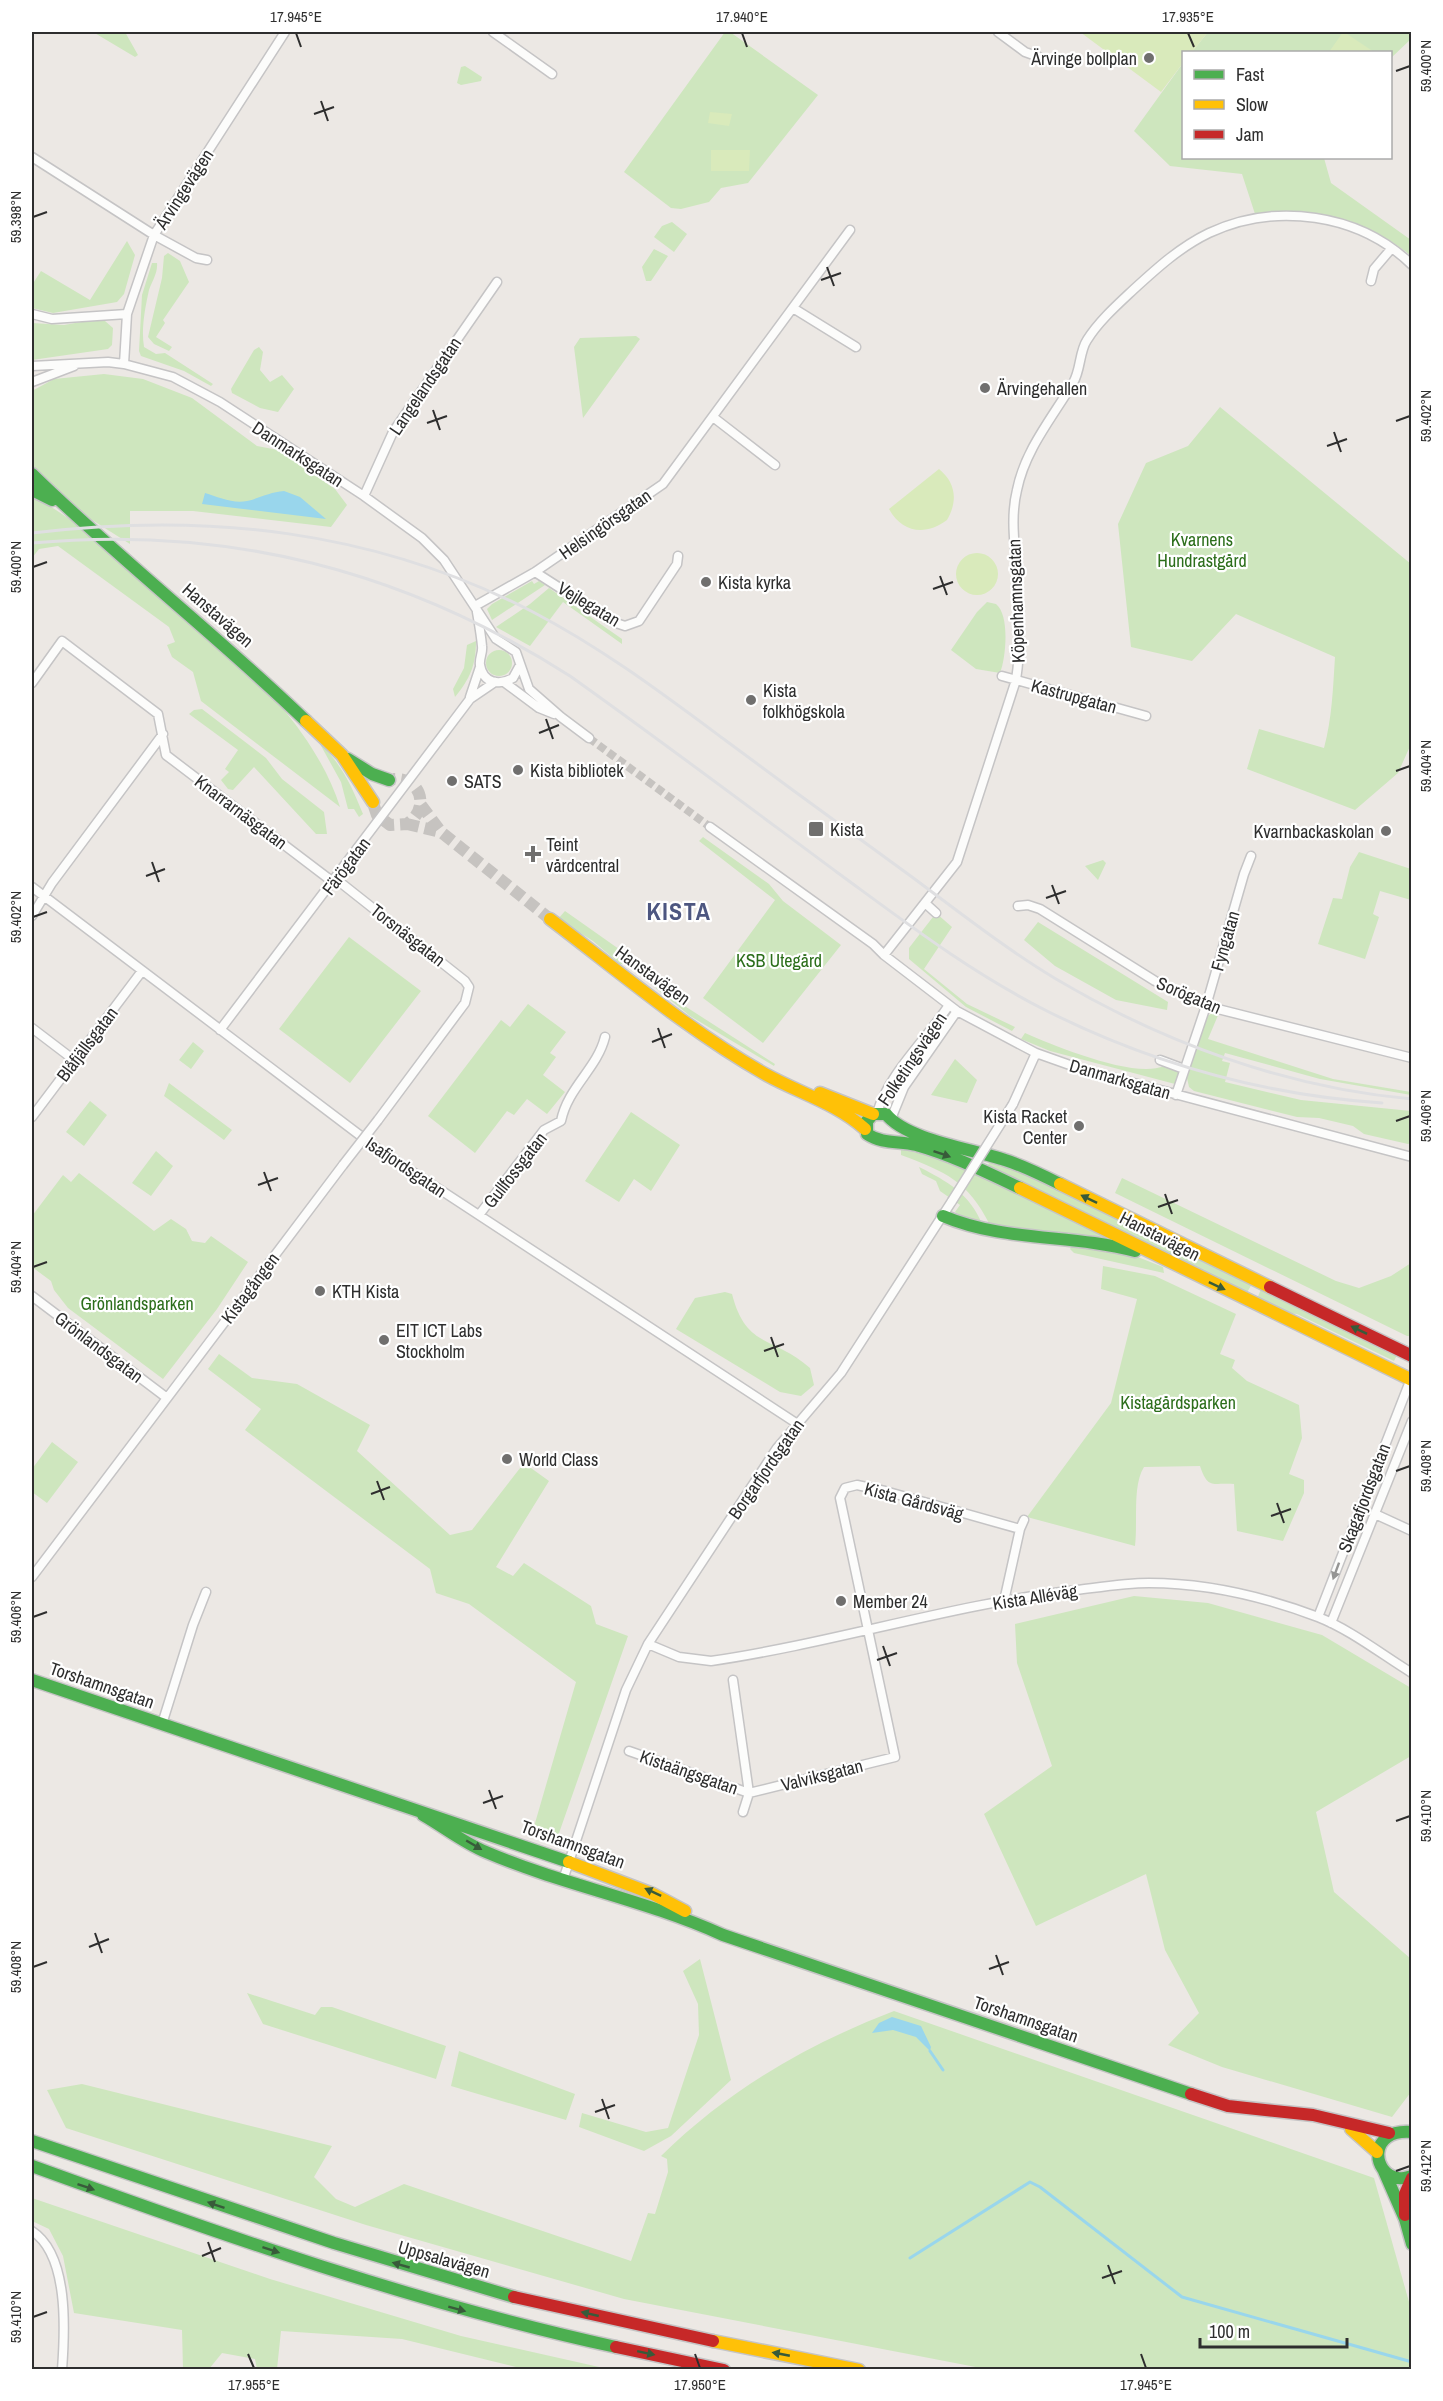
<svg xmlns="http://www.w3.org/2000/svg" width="1443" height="2401" viewBox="0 0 1443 2401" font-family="'Archivo Narrow',sans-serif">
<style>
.green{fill:#cee6be}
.pitch{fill:#d9eabb}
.water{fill:#99d6ec}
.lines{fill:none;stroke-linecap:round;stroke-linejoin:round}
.stream{stroke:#99d6ec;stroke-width:3}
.street-tunnel{stroke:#c6c3c0;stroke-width:8;stroke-dasharray:8 4;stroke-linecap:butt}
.secondary-tunnel{stroke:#c6c3c0;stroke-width:12;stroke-dasharray:12 6;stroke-linecap:butt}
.street-casing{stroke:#c5c4c5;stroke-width:11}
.fast-casing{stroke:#c5c4c5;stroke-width:15}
.slow-casing{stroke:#c5c4c5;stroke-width:15}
.jam-casing{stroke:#c5c4c5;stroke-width:15}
.street{stroke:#fcfcfb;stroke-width:8}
.fast{stroke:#4caf50;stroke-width:12}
.slow{stroke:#ffc107;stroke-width:12}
.jam{stroke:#c62828;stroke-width:12}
.rail{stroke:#dfdfe1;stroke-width:3}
.street-bridge-casing{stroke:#c5c4c5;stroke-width:11;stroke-linecap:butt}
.street-bridge{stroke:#fcfcfb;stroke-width:8}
.oneway{fill:#385b3a}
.oneway2{fill:#959594}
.ticks{fill:none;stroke:#2e2e2e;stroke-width:2}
.poi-dot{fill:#706f6e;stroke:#fff;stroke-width:2}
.labels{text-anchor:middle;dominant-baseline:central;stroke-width:4.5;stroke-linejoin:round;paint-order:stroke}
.poi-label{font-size:18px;fill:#2e2e2e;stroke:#fff;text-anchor:start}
.street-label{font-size:18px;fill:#2e2e2e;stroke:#fff}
.park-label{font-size:18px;fill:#2c6e1b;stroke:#fff}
.district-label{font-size:24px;font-weight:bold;letter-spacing:1.5px;fill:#4d5680;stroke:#fff}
.neatline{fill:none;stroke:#2e2e2e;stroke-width:2}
.ticks-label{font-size:15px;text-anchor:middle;fill:#2e2e2e}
</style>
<rect width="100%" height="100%" fill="#ece8e4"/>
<path class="green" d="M93,32H125L138,55L135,57Z
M725,32H730L818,95L748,183L721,188L709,202L681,209L671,208L624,172Z
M1208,32H1411V39L1391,58L1390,52H1192Z
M1183,63L1184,158H1324L1331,183L1411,240V256C1371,221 1308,206 1255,214L1242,174L1170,166L1134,131Z
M465,66L482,77L481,81L461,85L457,83L461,67Z
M672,222L687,234L674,252L654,237L662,226Z
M127,241L135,255L124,294L117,302L53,313L32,308V285L41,271L90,300Z
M654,249L668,256L651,281H646L642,267Z
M168,253L180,261L189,282L163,320L165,323L156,337L172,347L169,351L154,344L148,337L162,278L164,256Z
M152,263H157C158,273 152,281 149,290C145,308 141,329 144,347L156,354L165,353L213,384L211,386L184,371L141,356L139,351L142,295Z
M98,319L105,321L113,328L112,345L108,349L32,360V323L64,325Z
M636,336L640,339L583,418L574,347L580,338Z
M259,347L263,352L260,370L270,382L282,375L294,389L278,412L260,408L232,393L231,389L254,350Z
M104,374L143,379L192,398L257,446L278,450L335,489L347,505L331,527L193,511H130V544L89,518L32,466V391L54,379Z
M1220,407L1411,564V744L1398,773L1355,810L1247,769L1259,729L1324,748C1332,718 1333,688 1335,657L1236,614L1192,661L1131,647L1118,524L1146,463L1188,446Z
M32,496C86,524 132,572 178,612C211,641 252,672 280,705C305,735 328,769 340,807L201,701L193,672L172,657L167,645L175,642L169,627L58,546L39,549L32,558Z
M532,581L534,584L539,581L545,585L492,620L487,609L492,604Z
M549,588L622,639V644L563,602L530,646L496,627L530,604Z
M987,602L996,604C1010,615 1006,658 1000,673L976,669L951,650L977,612Z
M476,641C476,665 470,679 455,697L453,689L464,668L467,645Z
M486 663a13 13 0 1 1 26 0a13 13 0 1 1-26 0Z
M202,709L266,758L282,779L324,812L327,834H316L254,767L233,790L228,789L221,780L229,772L225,769L238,750L189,714L194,710Z
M320,744C342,764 352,787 363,814L359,817L354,809H348L341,782Z
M703,837L769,884L783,901L841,945L763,1043L703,998L775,900L699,841Z
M1359,852L1411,869V900L1380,891L1373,914L1379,917L1365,959L1318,944L1333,898L1342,899L1350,867Z
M1103,860L1106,863L1098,880L1085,866Z
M565,911L643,966L644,967L620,964L593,941L558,919Z
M936,913L952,927L924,969L967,1004L1015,1027L1012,1031L966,1007L909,959V948Z
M1038,922L1168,1002L1167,1010L1116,1000L1055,966L1024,940Z
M349,937L421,991L350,1083L279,1029Z
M652,985L775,1064L774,1066L690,1016Z
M528,1004L566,1032L550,1053L556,1057L543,1075L565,1092L547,1114L527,1099L514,1115L507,1111L475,1153L428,1116L501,1020L510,1027Z
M1213,1013H1219L1208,1039L1333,1079L1411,1092V1095L1320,1079L1225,1053L1222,1061L1230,1063L1225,1082L1301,1100L1411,1111V1143L1408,1144L1364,1134L1353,1126L1319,1118L1297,1117L1194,1091L1189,1087L1187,1078L1207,1016Z
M1025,1033C1055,1046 1134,1079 1164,1066L1179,1072L1175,1084L1050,1051L1021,1039Z
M193,1042L204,1051L191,1069L179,1060Z
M955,1059L977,1080L967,1103L931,1095Z
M169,1083L232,1130L224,1140L164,1096Z
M90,1101L107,1115L84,1146L66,1132Z
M631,1112L680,1145L651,1191L634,1179L619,1202L585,1181Z
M901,1149L950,1161L1113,1238L990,1225C968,1181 946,1172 901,1155Z
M156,1151L173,1166L151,1196L132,1183Z
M990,1160L1023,1172L1252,1284L1246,1294L987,1168Z
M919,1167C947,1181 970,1194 982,1224L965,1219L955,1212L960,1205L940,1191L936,1181L922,1174Z
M79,1173L154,1231L171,1219L186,1229L192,1241L205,1243L211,1236L248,1262L217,1309L163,1379L68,1308L54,1290L51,1281L32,1267V1216L63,1175L71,1182Z
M1122,1178L1336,1281L1359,1288L1391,1276L1411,1263V1336H1407L1115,1193Z
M1072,1245L1120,1250L1163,1267L1164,1273L1074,1253L1070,1249Z
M1103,1266L1155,1276L1236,1314L1220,1354L1235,1360L1232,1368L1247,1381L1299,1405L1302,1438L1289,1474L1304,1480V1493L1283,1541L1237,1531L1234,1484C1211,1483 1208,1489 1200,1466L1144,1467C1132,1486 1138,1522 1135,1546L1027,1517L1111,1403L1137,1299L1101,1289Z
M1261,1289L1397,1355L1394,1361L1297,1314L1285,1313L1257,1299Z
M725,1292L732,1294C746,1349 774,1336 810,1368L814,1385L801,1396L780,1392L676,1329L695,1298Z
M219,1354L252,1378L297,1384L370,1425L357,1451L450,1535L472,1530L524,1463L549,1481L496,1567L513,1576L524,1563L591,1606L596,1624L628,1636L558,1836L533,1830L576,1682L469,1604L436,1593L430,1569L245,1430L261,1409L208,1369Z
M52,1442L78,1462L47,1503L32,1492V1469Z
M1134,1596L1208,1603L1322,1635L1411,1688V1756L1316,1812L1334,1892L1411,1959V2092L1392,2117L1222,2067L1168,2045L1199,2013L1165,1950L1146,1874L1036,1926L984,1814L1052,1766L1017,1663L1015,1624Z
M700,1959L731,2080L671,2136L644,2151L579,2127L582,2113L646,2132L668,2128L699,2035L698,2004L683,1971Z
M247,1993L315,2015L321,2007H332L446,2046L436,2079L263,2024Z
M894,2011L1374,2178L1411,2309V2369H986L624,2299L366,2225L66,2128L47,2090L82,2084L332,2146L314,2177L336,2199L355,2207L404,2184L631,2261L648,2213L655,2214L668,2172L667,2159L661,2156C728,2090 806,2045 894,2011Z
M459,2051L575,2094L566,2120L451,2086Z
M32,2198L270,2279L461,2336L608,2369H524L402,2339L281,2331L277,2369H257L255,2359L222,2353L209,2369H183L182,2330L74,2313L63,2256L49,2229L32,2221Z"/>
<path class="pitch" d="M1080,32H1208L1192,52H1184L1183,63L1161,92Z
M1343,32H1344L1374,52H1329Z
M710,112L732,114L729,126L708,123Z
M711,150H750L749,171H711Z
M939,469C956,483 958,501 947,520C926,536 902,533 889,509Z
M956 574a21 21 0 1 1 42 0a21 21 0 1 1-42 0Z"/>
<path class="water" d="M284,491L300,497L326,519L202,504L205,493C218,497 233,504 247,501C260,498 270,492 284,491Z
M892,2017L921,2026L931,2047L930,2051L916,2037L893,2030L872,2033L879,2023Z"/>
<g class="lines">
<path class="stream" d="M930,2051L943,2070
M910,2258L1030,2182L1040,2187L1182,2297L1412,2362"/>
<path class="street-tunnel" d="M589,738L710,827"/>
<path class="secondary-tunnel" d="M421,805L441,832L550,919
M374,806L377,815L390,825L407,824C430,809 422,777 393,779
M407,824L441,832"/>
<g class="street-casing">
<path id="street" d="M493,32L552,74
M998,32L1025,52L1039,57
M32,157L154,235L196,258L207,260
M1371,281L1374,269L1391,249
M793,308L856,347
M32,314L52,319L127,314
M124,364L127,314L154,235L285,32
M32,366L108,362L124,364L173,377L220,402L364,496L422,538L444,560L496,639L516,652L529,689L561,717L589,738
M32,382L74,366
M713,417L775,465
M364,496L393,432L497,282
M535,572L613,622L625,626L639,621L677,564L678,556
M475,606L535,572L663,484L850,230
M477,612C479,624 481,635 482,646C483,653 479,658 480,665C483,683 499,686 513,678L519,667
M1002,676L1146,716
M504,682L539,708L554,714
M32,683L62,641L158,714L166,755L333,882
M470,697L480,667
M710,827L873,944L884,955L957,1011L1036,1053L1081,1069L1412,1157
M336,879L465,981L469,987L465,1003L378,1120
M32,887L378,1149L796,1423
M925,903L936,913
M1018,906L1028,905L1040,909L1155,981L1206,1006L1412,1058
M32,916L52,883L163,734
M884,955L957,862L1016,680C1022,641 1019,602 1016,563C1014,539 1011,514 1017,490C1025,450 1052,418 1073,383C1081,370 1079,352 1087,340C1099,321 1117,305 1133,290C1157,268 1180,247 1209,233C1275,202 1359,213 1412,265
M32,1028L74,1060
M220,1030L470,699L495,682
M1160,1060L1184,1069
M1176,1095L1206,1006L1244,874L1251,856
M1013,1104L1036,1053
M877,1113C889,1073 926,1040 949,1005
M32,1117L142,971
M891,1119L904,1087L957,1011
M479,1215L544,1130L561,1121C568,1087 597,1069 605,1037
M32,1296L167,1398
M1375,1514L1412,1531
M32,1577L343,1165
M1004,1601L1020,1529
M1318,1617L1412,1376
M1331,1623L1412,1421
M648,1644L679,1657L711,1661C834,1643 953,1604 1077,1590C1101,1587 1125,1583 1149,1583C1206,1583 1265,1597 1318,1617C1351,1630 1381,1654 1412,1673
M733,1680L749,1793L743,1812
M162,1724L193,1625L206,1592
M629,1751L749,1793
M749,1793L895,1757L840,1498L845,1488L857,1485L885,1491L1020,1529L1024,1520
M563,1880L626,1690L648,1644L777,1448L841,1373L952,1201
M32,2231C69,2255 65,2330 62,2370"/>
</g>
<g class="fast-casing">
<path id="fast" d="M32,474C120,560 218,636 306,721
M32,490L52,500
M348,759L372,774L389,780
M1020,1188C986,1172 952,1155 916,1145C899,1141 882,1144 867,1134V1121L873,1114H886C906,1140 973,1149 1005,1160C1024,1166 1042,1175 1060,1184
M943,1216C1004,1242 1071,1234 1135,1251
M32,1680L569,1862
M423,1815C444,1827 464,1843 486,1852C563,1885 646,1900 723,1935L1191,2094
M1412,2132C1367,2128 1372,2175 1398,2178C1402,2179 1408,2177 1412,2176
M32,2141L334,2243L514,2297
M32,2166C225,2236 415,2303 616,2347
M1384,2171L1405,2219L1412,2244"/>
</g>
<g class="slow-casing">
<path id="slow" d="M306,721L342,755L373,802
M550,919C620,972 689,1031 765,1074C799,1093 836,1103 865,1129
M820,1093L873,1114
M1060,1184L1270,1287
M1020,1188L1412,1380
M569,1862L653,1894L685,1911
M1351,2129L1377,2152
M713,2341L859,2370"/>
</g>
<g class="jam-casing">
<path id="jam" d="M1270,1287L1412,1356
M1191,2094L1228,2106L1313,2115L1389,2133
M1405,2215V2194L1412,2178
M514,2297L713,2341
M616,2347L724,2370"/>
</g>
<use href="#street" class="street"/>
<use href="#fast" class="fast"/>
<use href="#slow" class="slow"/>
<use href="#jam" class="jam"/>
<path class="rail" d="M32,533C208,512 374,530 533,612C602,648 663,694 725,740C787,786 850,832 912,877C959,912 1006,949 1056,979C1164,1043 1287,1088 1412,1099
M32,543C227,525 404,570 570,676C660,740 749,807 838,873C905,922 970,972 1045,1010C1150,1063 1264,1095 1382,1103"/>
<g class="street-bridge-casing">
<path id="street-bridge" d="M343,1165L378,1120
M952,1201L1013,1104"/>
</g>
<use href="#street-bridge" class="street-bridge"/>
</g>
<defs><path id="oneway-solid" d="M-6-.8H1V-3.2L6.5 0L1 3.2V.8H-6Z" transform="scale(1.5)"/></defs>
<g class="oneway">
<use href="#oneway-solid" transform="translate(942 1154) rotate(19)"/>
<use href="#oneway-solid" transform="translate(1089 1199) rotate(-154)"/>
<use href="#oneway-solid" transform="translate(1217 1286) rotate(25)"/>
<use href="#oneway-solid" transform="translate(1359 1330) rotate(-154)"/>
<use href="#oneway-solid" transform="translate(474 1845) rotate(30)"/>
<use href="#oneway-solid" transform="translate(653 1892) rotate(-155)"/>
<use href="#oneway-solid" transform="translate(86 2187) rotate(19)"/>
<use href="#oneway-solid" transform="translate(216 2205) rotate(-161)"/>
<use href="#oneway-solid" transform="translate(271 2250) rotate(18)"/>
<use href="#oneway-solid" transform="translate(401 2265) rotate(-164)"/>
<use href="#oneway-solid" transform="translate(457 2309) rotate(15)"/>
<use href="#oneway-solid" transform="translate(590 2314) rotate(-167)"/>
<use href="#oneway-solid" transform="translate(646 2353) rotate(12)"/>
<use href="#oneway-solid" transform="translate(781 2354) rotate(-169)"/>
</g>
<use class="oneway2" href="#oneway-solid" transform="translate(1336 1571) rotate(110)"/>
<path class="ticks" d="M296,33L301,47M742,33L747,47M1188,33L1194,47M1396,71L1410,66M321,101L328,121M314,114L334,107M33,217L47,212M827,267L834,286M821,280L841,273M433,410L440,430M1396,421L1410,416M427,423L447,416M1334,432L1341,452M1327,446L1347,439M33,567L47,562M940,576L947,595M933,589L953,582M546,719L553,739M539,733L559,725M1396,771L1410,766M152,862L159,882M146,876L165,869M1052,885L1059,904M1046,898L1066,891M33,917L47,912M658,1028L665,1048M652,1042L672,1034M1396,1121L1410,1116M264,1172L271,1191M258,1185L278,1178M1165,1194L1172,1214M1158,1207L1178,1200M33,1267L47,1262M771,1337L778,1357M764,1351L784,1344M1396,1471L1410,1466M377,1481L384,1500M371,1494L390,1487M1277,1503L1284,1523M1271,1516L1291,1509M33,1617L47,1612M883,1646L890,1666M877,1660L897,1653M489,1790L496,1809M483,1803L503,1796M1396,1821L1410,1816M95,1933L102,1953M89,1947L109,1939M996,1955L1003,1975M33,1967L47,1962M989,1969L1009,1962M602,2099L609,2119M595,2112L615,2105M1396,2171L1410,2166M208,2242L215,2262M202,2256L221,2248M1108,2265L1115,2284M1102,2278L1122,2271M33,2317L47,2312M248,2354L254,2368M695,2354L700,2368M1141,2354L1146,2368"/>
<g class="poi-dot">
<circle cx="1149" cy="58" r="6"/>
<circle cx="985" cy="388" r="6"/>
<circle cx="706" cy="582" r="6"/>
<circle cx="751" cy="700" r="6"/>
<circle cx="518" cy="770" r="6"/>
<circle cx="452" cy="781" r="6"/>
<rect x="808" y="821" width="16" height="16" rx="3"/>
<circle cx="1386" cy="831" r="6"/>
<path d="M530 845h6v6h6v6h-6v6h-6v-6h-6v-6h6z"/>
<circle cx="1079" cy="1126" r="6"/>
<circle cx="320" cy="1291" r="6"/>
<circle cx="384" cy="1340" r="6"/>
<circle cx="507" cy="1459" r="6"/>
<circle cx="841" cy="1601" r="6"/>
</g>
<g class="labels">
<g class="poi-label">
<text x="1137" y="58" text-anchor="end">Ärvinge bollplan</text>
<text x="997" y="388">Ärvingehallen</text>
<text x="718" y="582">Kista kyrka</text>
<text x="763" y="690">Kista<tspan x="763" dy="21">folkhögskola</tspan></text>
<text x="530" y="770">Kista bibliotek</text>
<text x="464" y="781">SATS</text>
<text x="830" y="829">Kista</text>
<text x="1374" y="831" text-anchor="end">Kvarnbackaskolan</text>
<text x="546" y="844">Teint<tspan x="546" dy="21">vårdcentral</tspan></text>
<text x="1067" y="1116" text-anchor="end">Kista Racket<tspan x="1067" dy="21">Center</tspan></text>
<text x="332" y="1291">KTH Kista</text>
<text x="396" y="1330">EIT ICT Labs<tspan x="396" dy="21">Stockholm</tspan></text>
<text x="519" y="1459">World Class</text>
<text x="853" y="1601">Member 24</text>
</g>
<g class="street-label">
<text transform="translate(184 189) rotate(-57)">Ärvingevägen</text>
<text transform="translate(425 386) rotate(-56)">Langelandsgatan</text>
<text transform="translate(298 454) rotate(33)">Danmarksgatan</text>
<text transform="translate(605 524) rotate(-35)">Helsingörsgatan</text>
<text transform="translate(1016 601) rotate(-92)">Köpenhamnsgatan</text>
<text transform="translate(589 604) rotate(31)">Vejlegatan</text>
<text transform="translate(218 615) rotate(41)">Hanstavägen</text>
<text transform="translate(1074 696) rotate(15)">Kastrupgatan</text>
<text transform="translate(241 812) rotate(37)">Knarrarnäsgatan</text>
<text transform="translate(346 866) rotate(-53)">Färögatan</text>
<text transform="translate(408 935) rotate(38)">Torsnäsgatan</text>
<text transform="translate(1225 941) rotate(-74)">Fyngatan</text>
<text transform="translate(653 975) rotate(36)">Hanstavägen</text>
<text transform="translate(1189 995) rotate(23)">Sorögatan</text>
<text transform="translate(87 1044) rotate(-53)">Blåfjällsgatan</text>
<text transform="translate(912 1059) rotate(-56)">Folketingsvägen</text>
<text transform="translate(1120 1079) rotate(16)">Danmarksgatan</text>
<text transform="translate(406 1167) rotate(34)">Isafjordsgatan</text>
<text transform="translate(515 1170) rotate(-52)">Gullfossgatan</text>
<text transform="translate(1160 1236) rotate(27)">Hanstavägen</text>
<text transform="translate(250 1288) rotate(-53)">Kistagången</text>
<text transform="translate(99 1347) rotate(37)">Grönlandsgatan</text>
<text transform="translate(766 1469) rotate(-55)">Borgarfjordsgatan</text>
<text transform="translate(1364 1498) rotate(-69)">Skagafjordsgatan</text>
<text transform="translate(914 1501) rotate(15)">Kista Gårdsväg</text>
<text transform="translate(1035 1597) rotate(-9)">Kista Alléväg</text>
<text transform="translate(102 1685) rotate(19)">Torshamnsgatan</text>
<text transform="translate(689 1772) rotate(19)">Kistaängsgatan</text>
<text transform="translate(822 1775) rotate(-14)">Valviksgatan</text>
<text transform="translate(573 1844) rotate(20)">Torshamnsgatan</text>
<text transform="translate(1026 2019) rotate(19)">Torshamnsgatan</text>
<text transform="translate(444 2259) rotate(16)">Uppsalavägen</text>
</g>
<g class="park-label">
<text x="1202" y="539">Kvarnens<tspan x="1202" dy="21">Hundrastgård</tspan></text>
<text x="779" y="960">KSB Utegård</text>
<text x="137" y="1303">Grönlandsparken</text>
<text x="1178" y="1402">Kistagårdsparken</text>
</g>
<g class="district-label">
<text x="679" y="911">KISTA</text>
</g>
</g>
<rect width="1443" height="2401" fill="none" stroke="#ffffff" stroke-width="66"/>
<rect x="1182" y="51" width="210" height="108" fill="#ffffff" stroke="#ababab" stroke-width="1.5"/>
<rect x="1194" y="70" width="30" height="9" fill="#4caf50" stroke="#ababab" stroke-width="1.5"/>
<text x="1236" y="81" font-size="18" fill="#2e2e2e">Fast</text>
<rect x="1194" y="100" width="30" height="9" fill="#ffc107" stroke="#ababab" stroke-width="1.5"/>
<text x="1236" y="111" font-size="18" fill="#2e2e2e">Slow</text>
<rect x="1194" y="130" width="30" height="9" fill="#c62828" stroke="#ababab" stroke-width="1.5"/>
<text x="1236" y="141" font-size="18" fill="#2e2e2e">Jam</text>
<path d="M1200 2338v9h147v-9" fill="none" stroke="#2e2e2e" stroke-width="3"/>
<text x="1209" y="2338" font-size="18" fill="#2e2e2e" stroke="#ffffff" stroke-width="4.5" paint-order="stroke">100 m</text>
<rect x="33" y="33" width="1377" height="2335" class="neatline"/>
<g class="ticks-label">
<text x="296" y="22">17.945°E</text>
<text x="742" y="22">17.940°E</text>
<text x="1188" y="22">17.935°E</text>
<text transform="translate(1426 66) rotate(-90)" y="5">59.400°N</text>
<text transform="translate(16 217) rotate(-90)" y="5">59.398°N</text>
<text transform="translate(1426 416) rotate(-90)" y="5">59.402°N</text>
<text transform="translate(16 567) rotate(-90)" y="5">59.400°N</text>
<text transform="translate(1426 766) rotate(-90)" y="5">59.404°N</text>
<text transform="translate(16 917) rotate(-90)" y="5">59.402°N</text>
<text transform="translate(1426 1116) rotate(-90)" y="5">59.406°N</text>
<text transform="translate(16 1267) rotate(-90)" y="5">59.404°N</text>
<text transform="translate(1426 1466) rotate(-90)" y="5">59.408°N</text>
<text transform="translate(16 1617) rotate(-90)" y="5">59.406°N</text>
<text transform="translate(1426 1816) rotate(-90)" y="5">59.410°N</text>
<text transform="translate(16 1967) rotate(-90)" y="5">59.408°N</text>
<text transform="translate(1426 2166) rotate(-90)" y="5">59.412°N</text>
<text transform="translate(16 2317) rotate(-90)" y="5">59.410°N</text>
<text x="254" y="2390">17.955°E</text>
<text x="700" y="2390">17.950°E</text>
<text x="1146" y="2390">17.945°E</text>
</g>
</svg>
